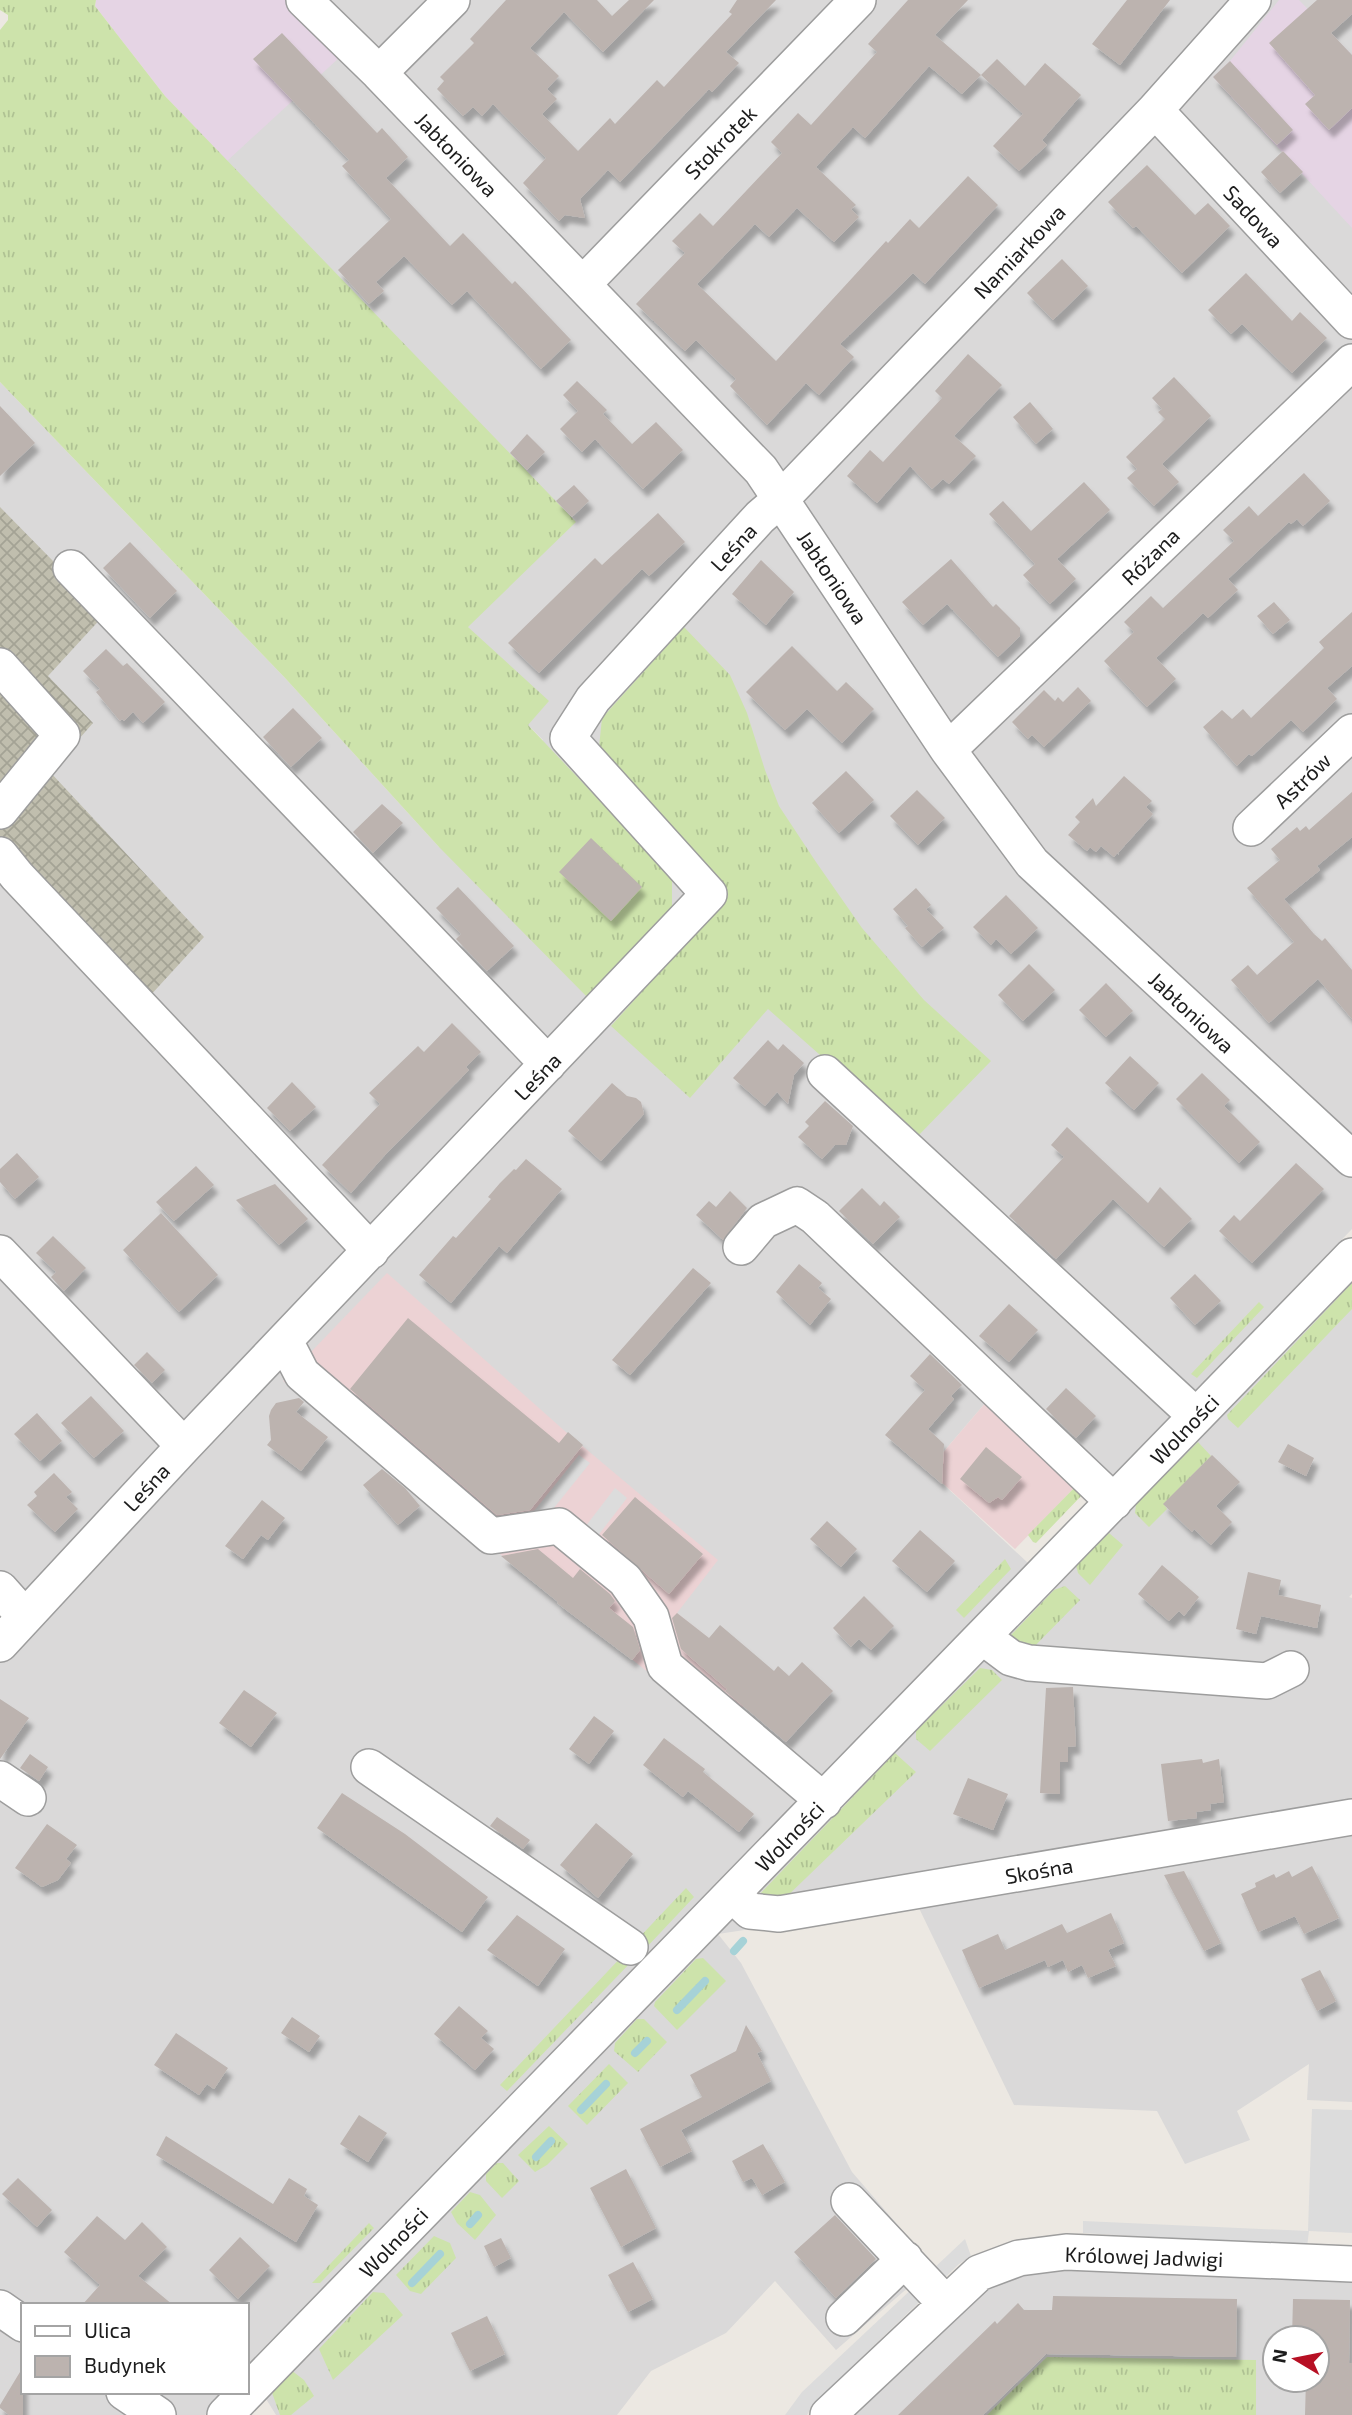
<svg xmlns="http://www.w3.org/2000/svg" width="1352" height="2415" viewBox="0 0 1352 2415" font-family="'Exo 2',sans-serif">
<style>
.residential{fill:#dad9d9;fill-rule:evenodd}
.commercial{fill:#ecd2d4}
.industrial{fill:#e5d4e4}
.construction{fill:url(#construction-cross-hatch)}
.grass{fill:url(#grass-tufts)}
.parking{fill:#dcdcdc}
.lines{fill:none;stroke-linecap:round;stroke-linejoin:round}
.stream{stroke:#a6d2d7;stroke-width:8}
.building{fill:#bcb3af;filter:url(#shadow)}
.minor-casing{stroke:#9d9d9d;stroke-width:38}
.minor{stroke:#fff;stroke-width:35}
.labels{text-anchor:middle;dominant-baseline:central;stroke-width:6;stroke-linejoin:round;paint-order:stroke}
.street-label{font-size:21px;fill:#1c1c1c;stroke:#fff}
</style>
<defs>
<pattern id="construction-cross-hatch" width="8" height="8" patternUnits="userSpaceOnUse" patternTransform="scale(1.75)"><rect width="8" height="8" fill="#c0beae"/><path d="M0 0l8 8M0 8l8-8" fill="none" stroke="#a4a395"/></pattern>
<pattern id="grass-tufts" width="24" height="20" patternUnits="userSpaceOnUse" patternTransform="scale(1.75)"><rect width="24" height="20" fill="#cde3ab"/><path d="M3 7l-1-3M5 7V3M7 7l1-3M15 17l-1-3M17 17v-4M19 17l1-3" fill="none" stroke="#afc293"/></pattern>
<filter id="shadow"><feDropShadow dx="4.5" dy="8" stdDeviation="2" flood-color="#0004"/></filter>
</defs>
<rect width="100%" height="100%" fill="#ece8e2"/>
<path class="residential" d="M96,0H1352V1229L1094,1495L987,1401L928,1470L1028,1563L247,2372V2305H23V2392H227L205,2415H0V382L286,679L439,847L543,740L527,724L468,627L225,159Z
M1352,1274V1594L1349,1597L1352,1598V2102L1307,2100L1309,2064L1237,2111L1250,2140L1185,2164L1157,2111L1014,2105L917,1904L718,1934L741,1963L852,2172L933,2266L836,2350L775,2281L726,2333L651,2371L617,2415H276L263,2394L843,1807Z
M1050,2266L1352,2270V2415H845L984,2285ZM1275,2338H1317V2380H1275Z"/>
<path class="commercial" d="M387,1273L567,1433L718,1560L677,1613L764,1682L736,1715L787,1783L283,1381Z
M987,1401L1079,1483L1015,1549L928,1470Z"/>
<path class="industrial" d="M96,0H289L341,56L227,161L165,96L95,6Z
M1279,0H1299L1352,55V228L1213,77L1230,61Z"/>
<path class="construction" d="M0,507L105,614L48,676L93,723L50,772L204,937L148,998L0,838Z"/>
<path class="grass" d="M0,0H96L95,6L165,96L576,522L468,627L549,701L528,725L672,877V919L594,1004L439,847L286,679L0,382V30L8,20V15L0,10Z
M684,627L730,675L747,713L765,770L779,806L816,862L862,928L924,1000L991,1061L915,1139L768,1009L690,1098L611,1026L728,896L598,757L602,718Z
M1352,1283V1309L1238,1428L1228,1419L1227,1415Z
M1259,1302L1264,1307L1197,1378L1191,1374Z
M1198,1442L1211,1456L1164,1504L1167,1509L1149,1527L1135,1513L1136,1504Z
M1079,1483L1084,1493L1036,1543L1033,1542L1028,1535Z
M1109,1533L1123,1545L1090,1585L1078,1573L1076,1565Z
M1005,1559L1011,1569L964,1618L956,1610Z
M1065,1586L1080,1600L1026,1655L1013,1642L1011,1635L1054,1590Z
M980,1668L992,1670L1002,1680L930,1751L916,1739V1731Z
M895,1753L916,1772L779,1904L758,1896Z
M686,1888L694,1897L644,1950L634,1943Z
M626,1952L634,1959L507,2091L500,2085Z
M703,1958L726,1981L677,2030L654,2006L655,2002L696,1959Z
M637,2019H644L667,2042L638,2072L614,2051L615,2043Z
M609,2064L628,2083L587,2125L568,2106Z
M549,2126L568,2144L547,2165L535,2172L518,2155Z
M497,2163H503L519,2181L502,2198L486,2181V2174Z
M470,2192L480,2195L496,2215L475,2240L457,2223L451,2212Z
M369,2223L374,2228L320,2283H312Z
M434,2236L450,2243L456,2258L421,2294L410,2291L396,2275Z
M373,2292L384,2293L403,2315L333,2380L319,2349Z
M1047,2357L1256,2360V2415H987Z
M291,2370L304,2380L314,2396L291,2415H280L271,2390Z"/>
<path class="parking" d="M579,1455L590,1463L537,1529L526,1521Z
M615,1488L627,1498L597,1537L585,1527Z
M1312,2109L1352,2110V2233L1309,2231L1307,2247L1083,2233V2221L1308,2231Z
M965,2239L971,2256L959,2264L814,2403L807,2415H785L802,2392Z"/>
<g class="lines">
<path class="stream" d="M734,1951L743,1941
M677,2010L705,1981
M635,2053L647,2041
M581,2110L606,2084
M536,2157L551,2141
M470,2224L478,2215
M412,2283L440,2254"/>
</g>
<path class="building" d="M506,0H597L612,16L629,0H654L603,52L564,12L530,48L559,76L547,89L557,99L542,114L578,151L610,118L615,124L657,80L664,87L732,14L729,12L737,0H776L726,52L739,63L712,92L709,89L620,182L608,170L580,199L585,218L565,215L559,221L523,183L546,158L493,104L482,116L473,107L463,116L437,89L444,81L440,77L474,43L470,39Z
M908,0H968L935,35L981,75L962,94L929,66L865,138L853,127L816,167L856,205L851,209L859,217L834,242L797,208L769,237L755,224L697,284L776,361L886,241L888,243L910,219L919,228L968,176L998,205L925,284L913,273L840,344L854,357L819,395L806,383L767,425L730,386L736,379L696,340L685,351L636,304L685,253L672,241L700,213L713,226L782,153L771,142L798,113L811,125L877,52L868,44Z
M1127,0H1170L1120,65L1092,44Z
M1317,0H1352V14L1331,33L1352,55V108L1329,130L1305,104L1315,95L1269,43Z
M282,33L377,133L382,128L408,157L386,178L450,246L463,233L512,284L515,281L571,340L541,369L467,291L452,305L404,256L376,282L384,291L369,304L338,270L391,219L342,166L349,160L253,59Z
M997,59L1025,86L1045,63L1081,95L1042,140L1047,145L1019,171L993,146L1023,114L981,75Z
M1230,61L1293,130L1277,145L1213,77Z
M1283,151L1303,172L1280,193L1261,172Z
M1147,165L1195,215L1208,203L1230,226L1182,273L1136,226L1133,228L1108,202Z
M1062,259L1088,286L1053,320L1027,293Z
M1246,273L1292,321L1300,312L1327,338L1292,373L1242,324L1231,334L1208,310Z
M968,354L1002,385L954,436L976,456L949,484L943,479L932,489L910,466L877,503L847,476L870,450L883,462L942,398L935,391Z
M1174,377L1211,416L1162,464L1179,482L1154,506L1127,478L1137,469L1126,457L1165,419L1158,412L1162,409L1152,398Z
M577,381L607,410L603,414L632,444L656,422L683,450L643,489L595,439L582,452L560,429L578,411L563,395Z
M1030,402L1053,429L1036,444L1013,417Z
M0,406L35,443L0,476Z
M527,434L545,452L527,470L510,453Z
M1304,473L1330,501L1303,526L1297,519L1291,524L1289,522L1228,579L1238,590L1208,618L1203,613L1156,658L1176,679L1147,707L1104,661L1134,632L1124,622L1151,596L1163,608L1234,541L1223,530L1249,506L1258,516Z
M1084,482L1110,510L1057,559L1076,579L1050,604L1023,575L1035,564L989,514L1003,501L1031,531Z
M574,485L589,501L572,517L556,501Z
M658,513L685,542L649,576L642,569L539,673L508,643L595,558L602,565Z
M130,542L177,591L150,618L103,568Z
M951,559L993,607L996,604L1020,628V636L998,657L947,604L923,625L902,602Z
M761,560L794,592L766,625L732,594Z
M1274,602L1290,620L1273,634L1257,616Z
M1352,612V666L1327,688L1337,699L1303,732L1291,720L1252,756L1249,754L1237,766L1203,727L1222,710L1232,719L1243,709L1251,718L1324,648L1319,642Z
M792,646L837,691L846,682L874,709L842,743L807,709L785,730L746,692Z
M106,649L123,666L127,663L165,702L143,723L133,712L124,721L122,719L120,721L96,692L100,689L83,671Z
M1078,687L1091,701L1044,747L1032,735L1028,739L1012,722L1044,690L1055,701L1058,697L1063,702Z
M293,708L322,738L291,767L263,737Z
M846,771L874,800L839,833L812,803Z
M1124,776L1152,801L1146,807L1153,814L1118,853L1119,855L1117,853L1114,857L1101,846L1096,852L1090,847L1087,851L1068,835L1080,822L1075,817L1093,798L1096,806Z
M917,790L945,818L918,845L890,816Z
M1352,792V837L1317,866L1320,870L1284,899L1314,934L1322,941L1325,938L1352,970V1019L1318,979L1269,1023L1231,980L1248,965L1257,975L1294,942L1247,888L1280,860L1271,849L1297,827L1300,831L1306,826L1309,830Z
M382,804L403,823L373,853L353,832Z
M591,838L642,887L611,921L559,872Z
M458,887L514,946L487,971L456,939L461,934L436,908Z
M916,888L931,905L926,909L944,928L922,947L905,928L908,926L893,909Z
M1006,895L1038,928L1011,954L996,939L991,945L973,927Z
M1029,964L1055,990L1023,1021L998,995Z
M1106,983L1133,1011L1106,1037L1079,1010Z
M452,1023L481,1052L466,1067L469,1070L385,1155L351,1193L322,1165L380,1104L369,1093L418,1046L424,1052Z
M768,1040L778,1050L783,1044L804,1063L794,1075L788,1104L777,1092L765,1106L733,1078Z
M1130,1056L1159,1083L1134,1110L1105,1083Z
M1202,1073L1230,1100L1224,1106L1260,1142L1239,1163L1176,1099Z
M292,1082L316,1107L290,1131L267,1108Z
M612,1083L627,1096L636,1098L641,1102L644,1114L601,1161L568,1131Z
M825,1101L853,1126L846,1145H835L822,1159L798,1137L809,1126L805,1122Z
M1067,1127L1148,1203L1160,1187L1192,1219L1164,1247L1113,1199L1056,1259L1009,1216L1064,1157L1051,1145Z
M17,1153L39,1177L15,1199L0,1182V1169Z
M526,1159L562,1189L507,1253L499,1246L451,1303L419,1275L453,1236L456,1238L491,1199L488,1197L500,1183L514,1169L516,1170Z
M1296,1163L1324,1189L1252,1263L1219,1231L1234,1215L1240,1221Z
M196,1166L214,1185L174,1221L156,1202Z
M275,1184L308,1219L279,1245L236,1200Z
M862,1188L880,1206L884,1201L900,1217L873,1244L839,1211Z
M730,1191L747,1208L723,1240L696,1215L709,1201L716,1207Z
M161,1213L218,1275L179,1312L123,1250Z
M53,1236L86,1268L64,1291L51,1277L56,1272L36,1253Z
M799,1264L822,1283L818,1288L831,1299L810,1325L776,1292Z
M693,1268L711,1283L630,1375L612,1360Z
M1195,1274L1221,1301L1195,1325L1170,1298Z
M1009,1304L1038,1330L1009,1362L979,1336Z
M408,1318L559,1443L568,1432L583,1445L530,1510L497,1515L350,1389Z
M147,1352L165,1370L152,1383L134,1365Z
M930,1354L962,1385L951,1396L954,1399L928,1429L944,1444L942,1484L885,1435L925,1390L910,1376Z
M1066,1388L1096,1416L1076,1438L1046,1409Z
M91,1396L124,1431L94,1458L61,1423Z
M299,1398L304,1402L296,1412L328,1437L301,1471L267,1445L271,1440L269,1416L271,1410L276,1403Z
M37,1413L62,1441L40,1461L14,1434Z
M1288,1444L1314,1458L1306,1476L1278,1462Z
M986,1447L1022,1477L1002,1500L998,1497L989,1503L960,1479Z
M1212,1455L1240,1482L1216,1506L1232,1522L1211,1545L1194,1529L1192,1532L1163,1504Z
M382,1469L405,1488L420,1506L398,1525L363,1485Z
M54,1473L72,1492L66,1497L78,1509L55,1532L27,1505L37,1496L34,1492Z
M635,1497L703,1554L669,1594L602,1535Z
M262,1500L285,1518L268,1540L261,1535L243,1559L225,1546Z
M827,1521L857,1549L841,1567L810,1539Z
M920,1530L955,1561L927,1592L892,1561Z
M538,1549L573,1578L580,1569L610,1594L615,1601L609,1608L633,1627L640,1650L632,1660L557,1603L558,1602L501,1556Z
M1162,1565L1199,1597L1184,1616L1179,1611L1169,1621L1138,1594Z
M1248,1572L1281,1580L1278,1595L1321,1605L1317,1628L1261,1616L1256,1634L1236,1629Z
M864,1596L894,1626L871,1650L859,1639L851,1647L833,1628Z
M677,1613L709,1638L720,1625L774,1671L778,1666L789,1676L802,1662L833,1691L786,1742L725,1691L727,1689L681,1649L672,1618Z
M1073,1687L1076,1746L1068,1747V1762H1060V1794L1040,1793L1046,1688Z
M244,1690L277,1713L251,1747L219,1723Z
M0,1699L29,1718L0,1759Z
M594,1716L614,1731L589,1764L569,1749Z
M664,1738L705,1769L703,1772L754,1814L739,1832L688,1791L683,1797L643,1765Z
M30,1754L48,1767L39,1781L20,1768Z
M1202,1759L1203,1763L1219,1759L1224,1802L1210,1804L1211,1810L1196,1812L1197,1818L1168,1821L1161,1764Z
M968,1778L1008,1794L993,1830L953,1814Z
M342,1793L405,1834L488,1897L462,1932L317,1828Z
M497,1817L530,1840L523,1849L490,1826Z
M596,1823L633,1854L598,1898L560,1865Z
M47,1824L77,1845L66,1859L71,1863L58,1880L42,1887L15,1868Z
M1312,1866L1339,1918L1304,1934L1295,1916L1258,1932L1241,1894L1256,1887L1255,1883L1274,1874L1276,1878L1289,1871L1292,1877Z
M1184,1871L1221,1943L1204,1951L1164,1875Z
M1111,1913L1124,1943L1108,1950L1116,1966L1088,1978L1082,1965L1068,1972L1063,1960L1048,1967L1045,1960L979,1988L962,1950L998,1934L1005,1950L1062,1924L1067,1933Z
M517,1915L565,1949L538,1986L487,1950Z
M1320,1970L1336,2001L1317,2011L1301,1979Z
M459,2006L488,2031L481,2038L494,2049L475,2070L434,2034Z
M292,2017L320,2036L309,2052L281,2033Z
M746,2025L762,2051L757,2053L771,2081L681,2130L692,2151L660,2167L640,2129L702,2097L690,2075L736,2051Z
M176,2033L228,2068L214,2089L207,2084L199,2095L154,2065Z
M359,2115L387,2133L368,2162L340,2144Z
M166,2136L273,2204L289,2178L307,2189L304,2196L318,2205L296,2242L156,2155Z
M763,2144L785,2182L762,2195L752,2178L743,2182L732,2161Z
M626,2169L656,2228L621,2247L590,2188Z
M18,2178L52,2210L37,2227L2,2194Z
M835,2215L876,2259L836,2298L794,2252Z
M97,2216L125,2240L142,2222L167,2247L138,2276L173,2305H82L100,2285L64,2252Z
M240,2237L270,2266L238,2299L209,2270Z
M501,2238L511,2258L494,2267L484,2246Z
M633,2262L653,2299L628,2312L608,2275Z
M1053,2296L1237,2299L1236,2357L1046,2354L983,2415H898L995,2321L997,2324L1018,2303L1024,2310H1052Z
M1293,2299L1350,2300L1349,2363H1352V2415H1305L1306,2380H1317V2338H1292Z
M487,2316L505,2354L470,2371L451,2333Z
M23,2367V2415H9L0,2408V2405Z"/>
<g class="lines">
<g class="minor-casing">
<path id="minor" d="M304,0L379,73L761,470L948,750L1032,863L1352,1159
M379,73L452,0
M1155,110L1352,321
M583,284L858,0
M71,568L548,1064
M0,666L62,735L0,811
M948,750L1352,362
M1251,828L1352,732
M0,855L17,876L371,1251
M825,1073L1196,1416
M741,1247L763,1221L797,1205L815,1217L1114,1502
M0,1253L184,1446
M285,1341L302,1374L491,1536L559,1526L625,1580L651,1617L665,1666L824,1801
M0,1589L25,1617
M983,1637L1011,1658L1029,1663L1267,1681L1291,1669
M0,1644L184,1446L709,894L568,738L593,699L760,517L781,499L1155,110L1253,0
M369,1767L630,1947
M0,1779L28,1798
M733,1895L750,1911L779,1914L1352,1817
M849,2201L946,2304
M0,2308L23,2324
M844,2318L905,2259
M124,2392L158,2415
M225,2415L1352,1256
M828,2415L979,2273L1019,2258L1066,2252L1352,2264"/>
</g>
<use href="#minor" class="minor"/>
</g>
<g class="labels">
<g class="street-label">
<text transform="translate(720 142) rotate(-46)">Stokrotek</text>
<text transform="translate(457 154) rotate(46)">Jabłoniowa</text>
<text transform="translate(1254 216) rotate(47)">Sadowa</text>
<text transform="translate(1019 251) rotate(-46)">Namiarkowa</text>
<text transform="translate(733 547) rotate(-47)">Leśna</text>
<text transform="translate(1150 556) rotate(-44)">Różana</text>
<text transform="translate(833 577) rotate(56)">Jabłoniowa</text>
<text transform="translate(1302 780) rotate(-44)">Astrów</text>
<text transform="translate(1192 1012) rotate(43)">Jabłoniowa</text>
<text transform="translate(537 1076) rotate(-46)">Leśna</text>
<text transform="translate(1184 1429) rotate(-46)">Wolności</text>
<text transform="translate(146 1487) rotate(-47)">Leśna</text>
<text transform="translate(789 1836) rotate(-46)">Wolności</text>
<text transform="translate(1039 1870) rotate(-10)">Skośna</text>
<text transform="translate(393 2242) rotate(-46)">Wolności</text>
<text transform="translate(1144 2256) rotate(2)">Królowej Jadwigi</text>
</g>
</g>
<rect x="21" y="2303" width="228" height="91" fill="#ffffff" stroke="#a4a4a4" stroke-width="2"/>
<rect x="35" y="2326" width="35" height="10" fill="#ffffff" stroke="#a4a4a4" stroke-width="2"/>
<text x="84" y="2338" font-size="21" fill="#1c1c1c">Ulica</text>
<rect x="35" y="2356" width="35" height="21" fill="#bcb3af" stroke="#a4a4a4" stroke-width="2"/>
<text x="84" y="2373" font-size="21" fill="#1c1c1c">Budynek</text>
<g transform="translate(1296 2359) rotate(280)"><circle r="33" fill="#ffffff" stroke="#a4a4a4" stroke-width="2"/>
<path d="M0-5L12 26L0 18L-12 26Z" fill="#b71024"/>
<text y="-10" font-size="19" font-weight="bold" text-anchor="middle" fill="#1c1c1c">N</text>
</g>
</svg>
